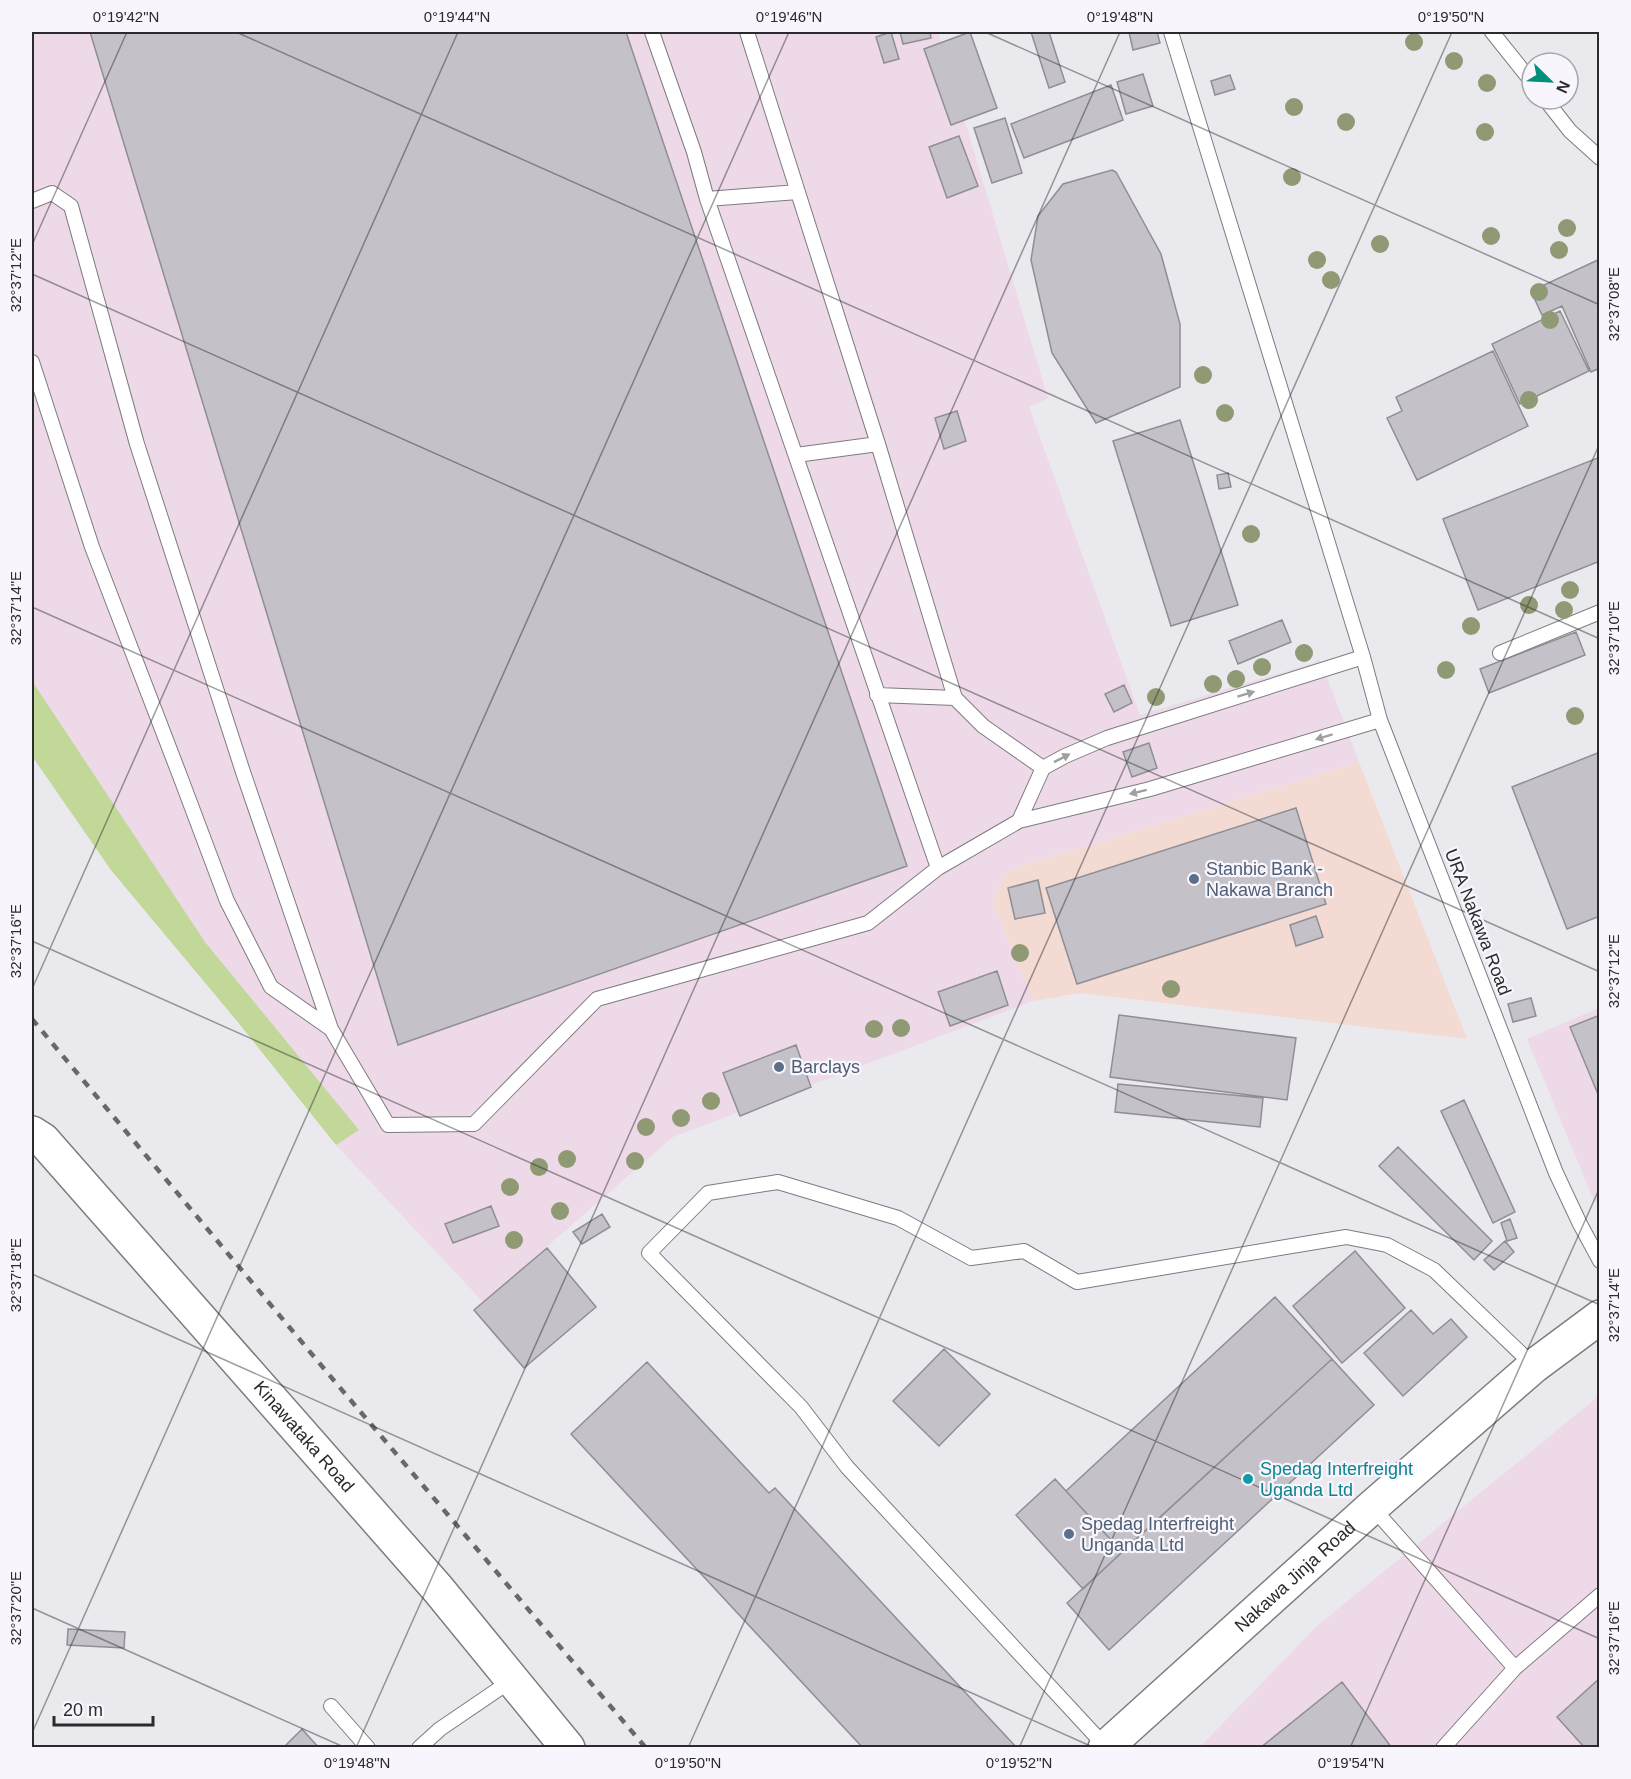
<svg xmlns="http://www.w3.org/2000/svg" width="1631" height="1779" viewBox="0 0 1631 1779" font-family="Arial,sans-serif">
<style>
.commercial{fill:#f3dad2}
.industrial{fill:#eed9e8}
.green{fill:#c1d899}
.building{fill:#c4c2c8;stroke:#908e94;stroke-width:1.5}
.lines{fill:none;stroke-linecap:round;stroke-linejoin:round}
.lane-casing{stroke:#7d7b81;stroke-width:16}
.secondary-casing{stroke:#7d7b81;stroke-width:36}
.lane{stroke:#fff;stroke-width:14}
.secondary{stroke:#fff;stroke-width:33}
.rail{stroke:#68686b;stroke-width:4.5;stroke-dasharray:8 8;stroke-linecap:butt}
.tree{fill:#8f9a75}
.oneway{fill:#a0a0a0}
.ticks{fill:none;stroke:#2b2b2d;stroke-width:1.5;stroke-opacity:0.45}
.service-dot{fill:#5c6f8a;stroke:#f8f6fc;stroke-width:2}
.culture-dot{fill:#0f9aa8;stroke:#f8f6fc;stroke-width:2}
.labels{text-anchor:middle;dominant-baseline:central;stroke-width:4.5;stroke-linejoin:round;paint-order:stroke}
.service-label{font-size:18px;fill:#4e5e75;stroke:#f8f6fc;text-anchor:start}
.street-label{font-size:18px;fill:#2b2b2d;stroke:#f8f6fc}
.culture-label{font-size:18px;fill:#0d838f;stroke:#f8f6fc;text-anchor:start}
.neatline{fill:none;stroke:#2b2b2d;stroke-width:2}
.ticks-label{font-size:15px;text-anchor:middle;fill:#2b2b2d}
</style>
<rect width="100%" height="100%" fill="#eae9ee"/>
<path class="commercial" d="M1359,762L1467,1039L1080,993L1033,1001L992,901L1004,875L1015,868Z"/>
<path class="industrial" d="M32,32H938L1048,398L1029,407L1140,715L1314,663L1320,659L1359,762L1015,868L1004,875L992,901L1033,1001L673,1137L483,1302L336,1145L237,1021L111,870L32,756Z
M1599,1008V1204L1594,1201L1527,1039Z
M1599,1396V1747L1199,1748L1317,1626Z"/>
<path class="green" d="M32,681L205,942L359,1130L336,1145L237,1021L111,870L32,756Z"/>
<path class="building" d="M90,32H626L907,866L398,1045Z
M891,32L899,59L884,63L876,37Z
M900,32H930L931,38L903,44Z
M970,32L997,108L951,125L924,49Z
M1031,32H1049L1065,82L1049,88Z
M1129,32H1157L1160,43L1133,50Z
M1143,74L1153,106L1126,114L1117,82Z
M1230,75L1235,89L1215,95L1211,81Z
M1111,85L1123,120L1024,158L1011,124Z
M1005,118L1022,173L992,183L974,128Z
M959,136L978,186L947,198L929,147Z
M1112,170L1116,172L1161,254L1180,324V387L1096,423L1052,353L1031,260L1038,216L1063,184Z
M1600,259V368L1591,372L1562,306L1542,315L1531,291Z
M1560,311L1589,371L1520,404L1492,344Z
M1493,351L1528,426L1417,480L1387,418L1402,411L1396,397Z
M957,411L966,441L944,449L935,418Z
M1180,420L1238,605L1171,626L1113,441Z
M1600,457V561L1478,610L1443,519Z
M1228,473L1231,487L1219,489L1217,475Z
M1282,620L1291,642L1238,664L1229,641Z
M1576,632L1585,655L1489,693L1480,669Z
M1124,685L1132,703L1114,712L1105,694Z
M1149,743L1157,768L1132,777L1123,752Z
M1600,752V916L1567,929L1512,787Z
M1296,808L1326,904L1077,984L1046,888Z
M1038,880L1045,913L1015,919L1008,888Z
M1316,916L1323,937L1296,946L1290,925Z
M997,971L1008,1005L950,1026L938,992Z
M1531,998L1536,1016L1513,1022L1508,1004Z
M1119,1015L1296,1038L1287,1100L1110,1077Z
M1600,1015V1099L1570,1027Z
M796,1045L811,1087L740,1116L723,1073Z
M1118,1084L1263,1098L1260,1127L1115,1112Z
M1464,1100L1515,1212L1493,1223L1441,1111Z
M1398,1147L1492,1241L1474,1260L1379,1166Z
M491,1206L499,1226L453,1243L445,1224Z
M602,1214L610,1227L582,1244L573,1232Z
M1510,1219L1517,1238L1507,1241L1501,1223Z
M1505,1241L1514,1252L1494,1270L1484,1260Z
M547,1248L596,1307L524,1368L474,1310Z
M1355,1251L1405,1308L1342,1363L1293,1306Z
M1275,1297L1332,1359L1122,1552L1066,1491Z
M1411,1310L1433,1334L1451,1319L1467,1337L1403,1396L1364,1353Z
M944,1349L990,1394L939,1446L893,1401Z
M1332,1359L1374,1405L1109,1650L1067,1603Z
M647,1362L769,1493L775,1488L1017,1748H863L571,1434Z
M1055,1479L1122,1552L1083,1589L1016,1515Z
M68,1629L125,1632L124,1648L67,1645Z
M1600,1678V1748H1585L1557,1717Z
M1342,1682L1392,1748H1260Z
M302,1729L319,1748H283Z"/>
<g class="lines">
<g class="lane-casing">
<path id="lane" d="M652,32L694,152L707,199L938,868
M747,32L878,444L955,698L983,726L1043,768
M1171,32L1363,657L1380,720L1556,1173L1580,1224L1600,1261
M1492,32L1532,82
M1545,99L1570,131L1600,158
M707,199L798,192
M32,201L52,193L71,206L137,444L243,772L331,1029L388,1125L474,1124L597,999L868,923L938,868L1019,821L1150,789L1380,720
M32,362L92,547L180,776L227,901L271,987L331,1029
M796,455L878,444
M1500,653L1600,612
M877,695L955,698
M1019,821L1043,768L1065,756L1107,738L1363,657
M1372,1507L1515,1668L1443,1748
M1515,1668L1600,1595
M331,1706L368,1748
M1106,1747L847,1467L801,1407L649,1253L708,1193L778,1182L898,1218L971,1258L1024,1251L1077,1282L1346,1237L1387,1245L1434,1270L1534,1366
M419,1748L440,1729L512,1680"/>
</g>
<g class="secondary-casing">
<g id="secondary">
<path id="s1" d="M32,1133L43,1140L438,1589L568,1748"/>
<path id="s2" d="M1105,1748L1372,1507L1534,1366L1600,1317"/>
</g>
</g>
<use href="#lane" class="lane"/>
<use href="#secondary" class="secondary"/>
<path class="rail" d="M32,1019L336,1383L646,1748"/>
</g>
<g class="tree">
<circle cx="1414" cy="42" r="9"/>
<circle cx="1454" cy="61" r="9"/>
<circle cx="1487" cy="83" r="9"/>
<circle cx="1294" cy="107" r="9"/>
<circle cx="1346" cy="122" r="9"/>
<circle cx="1485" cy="132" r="9"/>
<circle cx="1292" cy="177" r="9"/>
<circle cx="1567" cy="228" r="9"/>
<circle cx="1491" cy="236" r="9"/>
<circle cx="1380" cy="244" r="9"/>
<circle cx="1559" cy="250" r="9"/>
<circle cx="1317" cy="260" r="9"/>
<circle cx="1331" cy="280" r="9"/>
<circle cx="1539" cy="292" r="9"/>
<circle cx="1550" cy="320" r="9"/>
<circle cx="1203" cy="375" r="9"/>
<circle cx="1529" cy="400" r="9"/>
<circle cx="1225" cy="413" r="9"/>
<circle cx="1251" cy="534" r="9"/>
<circle cx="1570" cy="590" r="9"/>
<circle cx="1529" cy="605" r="9"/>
<circle cx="1564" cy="610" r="9"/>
<circle cx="1471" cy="626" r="9"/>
<circle cx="1304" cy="653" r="9"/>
<circle cx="1262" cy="667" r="9"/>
<circle cx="1446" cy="670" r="9"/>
<circle cx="1236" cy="679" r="9"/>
<circle cx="1213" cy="684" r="9"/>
<circle cx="1156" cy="697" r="9"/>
<circle cx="1575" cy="716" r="9"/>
<circle cx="1020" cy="953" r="9"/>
<circle cx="1171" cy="989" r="9"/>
<circle cx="901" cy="1028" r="9"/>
<circle cx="874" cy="1029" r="9"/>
<circle cx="711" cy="1101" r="9"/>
<circle cx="681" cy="1118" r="9"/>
<circle cx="646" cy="1127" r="9"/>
<circle cx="567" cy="1159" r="9"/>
<circle cx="635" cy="1161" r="9"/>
<circle cx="539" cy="1167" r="9"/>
<circle cx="510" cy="1187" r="9"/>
<circle cx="560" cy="1211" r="9"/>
<circle cx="514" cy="1240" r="9"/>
</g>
<defs><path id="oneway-solid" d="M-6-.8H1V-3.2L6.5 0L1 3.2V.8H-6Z" transform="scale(1.5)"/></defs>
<g class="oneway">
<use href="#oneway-solid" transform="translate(1246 694) rotate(-17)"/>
<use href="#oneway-solid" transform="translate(1324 737) rotate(163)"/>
<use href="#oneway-solid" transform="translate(1062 758) rotate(-27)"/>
<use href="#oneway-solid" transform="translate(1138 792) rotate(166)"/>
</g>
<path class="ticks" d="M236,32L1600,639M985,32L1600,305M32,245L127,32M32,274L1600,972M32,607L1600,1305M32,941L1600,1639M32,989L458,32M32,1274L1095,1748M32,1608L346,1748M32,1733L789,32M356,1748L1120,32M688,1748L1452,32M1019,1748L1600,443M1350,1748L1600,1187"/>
<g class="service-dot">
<circle cx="1194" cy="879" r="6"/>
<circle cx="779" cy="1067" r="6"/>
<circle cx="1069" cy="1534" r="6"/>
</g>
<circle class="culture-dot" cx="1248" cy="1479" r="6"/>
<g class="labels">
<g class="service-label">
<text x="1206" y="869">Stanbic Bank -<tspan x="1206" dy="21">Nakawa Branch</tspan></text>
<text x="791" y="1067">Barclays</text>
<text x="1081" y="1524">Spedag Interfreight<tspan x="1081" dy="21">Unganda Ltd</tspan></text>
</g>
<g class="street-label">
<text transform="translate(1478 922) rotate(69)">URA Nakawa Road</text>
<text stroke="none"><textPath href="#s1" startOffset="408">Kinawataka Road</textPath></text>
<text stroke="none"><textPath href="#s2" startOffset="256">Nakawa Jinja Road</textPath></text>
</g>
<g class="culture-label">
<text x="1260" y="1469">Spedag Interfreight<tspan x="1260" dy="21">Uganda Ltd</tspan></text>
</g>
</g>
<rect width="1631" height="1779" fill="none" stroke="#f8f6fc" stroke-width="66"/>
<g transform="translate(1550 81) rotate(114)"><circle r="28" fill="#f8f6fc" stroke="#a6a5a9" stroke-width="1.5"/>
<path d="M0-4.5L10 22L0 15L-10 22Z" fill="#008f7a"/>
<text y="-9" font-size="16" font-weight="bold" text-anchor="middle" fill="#2b2b2d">N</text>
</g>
<path d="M54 1716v9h99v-9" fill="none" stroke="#2b2b2d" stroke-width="3"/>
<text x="63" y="1716" font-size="18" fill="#2b2b2d" stroke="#f8f6fc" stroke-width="4.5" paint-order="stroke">20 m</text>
<rect x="33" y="33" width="1565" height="1713" class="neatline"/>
<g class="ticks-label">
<text x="126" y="22">0°19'42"N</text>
<text x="457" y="22">0°19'44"N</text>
<text x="789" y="22">0°19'46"N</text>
<text x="1120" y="22">0°19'48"N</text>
<text x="1451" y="22">0°19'50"N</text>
<text transform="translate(16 275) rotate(-90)" y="5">32°37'12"E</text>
<text transform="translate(1614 304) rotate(-90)" y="5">32°37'08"E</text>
<text transform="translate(16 608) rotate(-90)" y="5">32°37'14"E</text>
<text transform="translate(1614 638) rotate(-90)" y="5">32°37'10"E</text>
<text transform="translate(16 941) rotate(-90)" y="5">32°37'16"E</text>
<text transform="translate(1614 971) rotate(-90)" y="5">32°37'12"E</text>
<text transform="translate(16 1275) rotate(-90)" y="5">32°37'18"E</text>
<text transform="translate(1614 1305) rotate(-90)" y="5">32°37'14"E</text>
<text transform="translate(16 1608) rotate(-90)" y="5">32°37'20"E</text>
<text transform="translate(1614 1638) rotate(-90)" y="5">32°37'16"E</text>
<text x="357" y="1768">0°19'48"N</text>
<text x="688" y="1768">0°19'50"N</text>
<text x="1019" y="1768">0°19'52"N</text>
<text x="1351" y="1768">0°19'54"N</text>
</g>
</svg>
